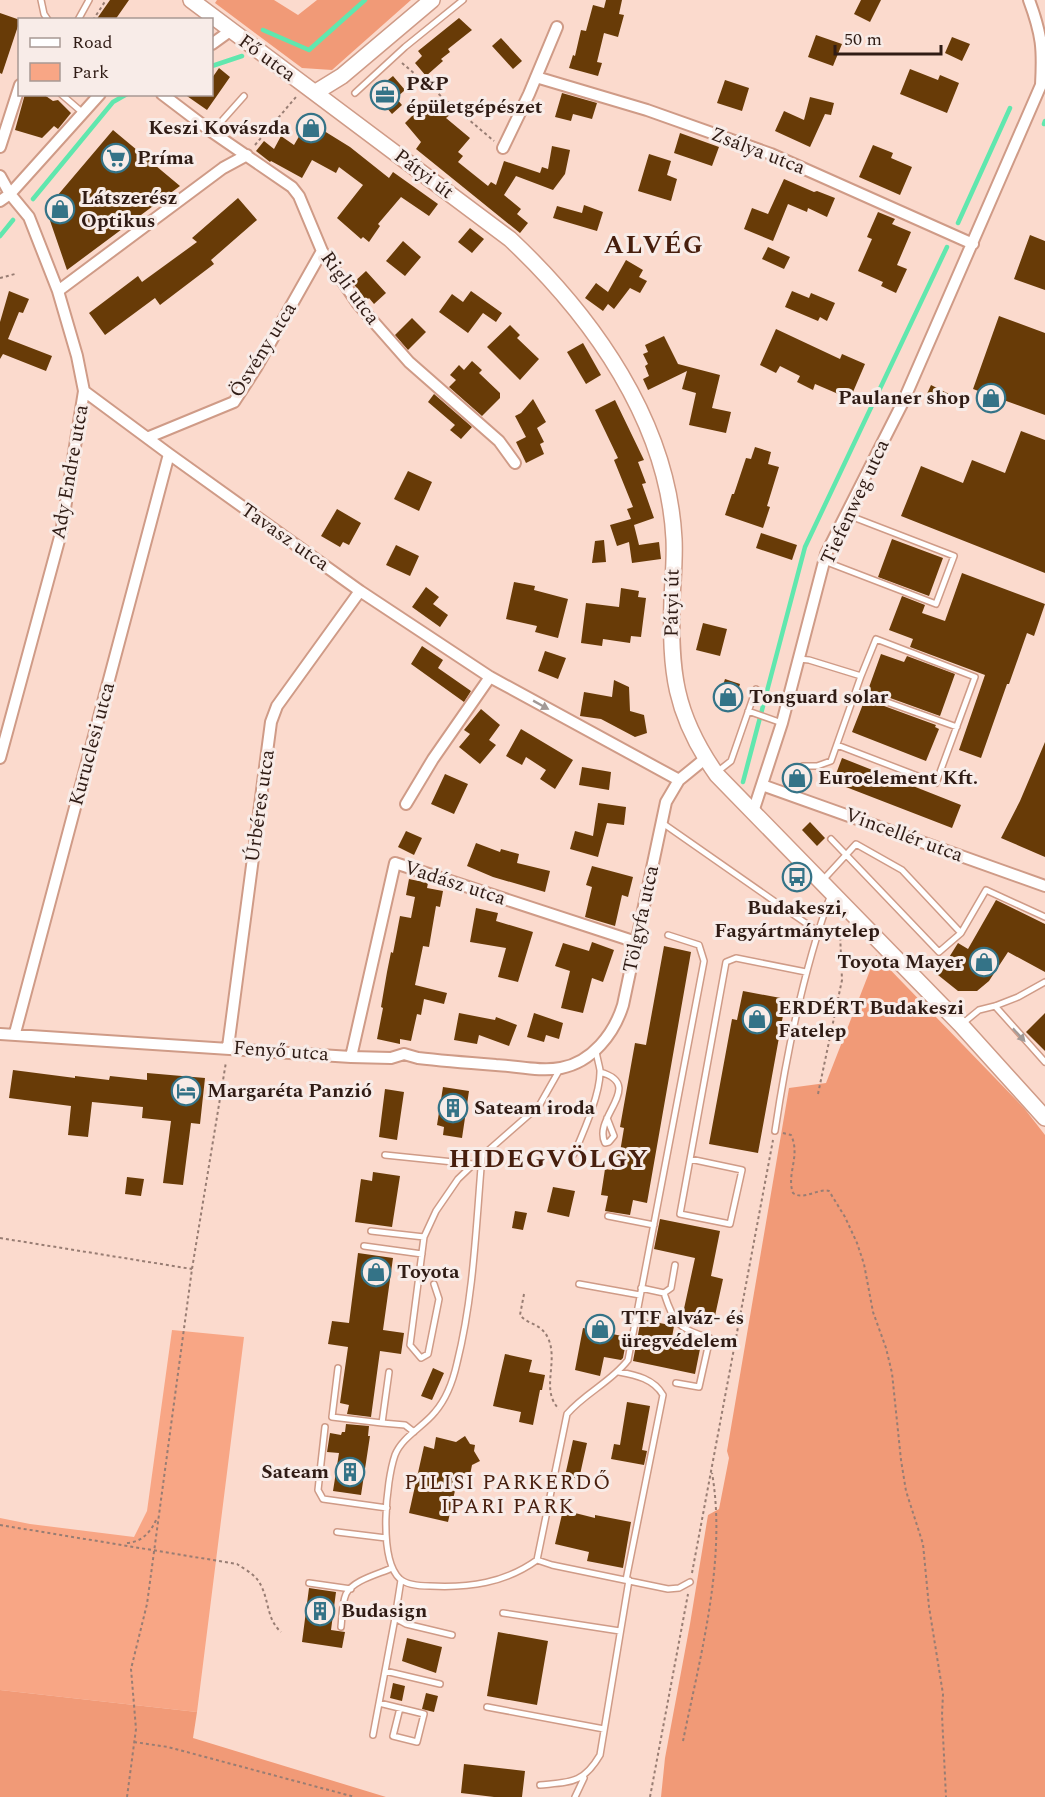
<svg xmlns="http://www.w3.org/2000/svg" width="1045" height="1797" viewBox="0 0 1045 1797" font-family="Spectral,serif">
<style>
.green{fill:#f8a685}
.forest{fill:#f19a77}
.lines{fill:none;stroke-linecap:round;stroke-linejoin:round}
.stream{stroke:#60e7ae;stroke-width:4.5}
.building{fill:#683b07}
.lane-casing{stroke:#cf9b87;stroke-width:8}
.street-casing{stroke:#cf9b87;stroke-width:14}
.secondary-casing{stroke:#cf9b87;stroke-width:18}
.path{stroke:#987d73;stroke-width:2;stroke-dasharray:3 3;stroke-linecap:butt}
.lane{stroke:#fff;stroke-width:5}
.street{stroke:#fff;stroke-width:10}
.secondary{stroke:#fff;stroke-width:15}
.oneway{fill:#a29996}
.labels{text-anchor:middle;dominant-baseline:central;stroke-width:6;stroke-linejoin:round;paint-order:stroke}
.street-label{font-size:20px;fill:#301c15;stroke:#f8ece8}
.poi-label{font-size:20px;font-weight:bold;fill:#301c15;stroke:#f8ece8;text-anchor:start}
.neighbourhood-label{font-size:21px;letter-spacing:1.5px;fill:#471e0d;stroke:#f8ece8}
.district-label{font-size:26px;font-weight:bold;letter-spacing:1.5px;fill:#471e0d;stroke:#f8ece8}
</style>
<rect width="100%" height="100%" fill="#fbdacd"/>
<path class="green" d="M172,1330L244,1337L197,1712L0,1690V1518L30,1524L134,1537L147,1511Z"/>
<path class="forest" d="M217,0H274L298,15L317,0H411L332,70L302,68L215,3Z
M876,955L1024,1108L1045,1135V1797H661L665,1758L690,1624L708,1515L719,1509L729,1458L727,1451L789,1088L826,1083Z
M0,1690L197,1712L193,1738L386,1797H0Z"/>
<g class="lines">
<path class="stream" d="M263,30L309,50L365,0
M212,66L242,56
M1044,124L1045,121
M33,199L113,102L127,94
M958,223L1010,108
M0,236L13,220
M743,782L805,547L947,247"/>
</g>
<path class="building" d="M110,0H129L115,20H96Z
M606,0H622L619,14L624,15L618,37L604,33L597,62L602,63L598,76L569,68L573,55L575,56L581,30L586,31L593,5L604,8Z
M861,0H881L870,22L854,14Z
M0,13L20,20L2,74L0,73Z
M459,18L472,30L448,49L450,52L441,59L443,61L426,76L415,63L422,56L418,51Z
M816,35L842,44L833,66L808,57Z
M952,37L970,44L962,61L945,53Z
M501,38L522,61L513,69L492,46Z
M219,68L230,77L207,110L184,94H212V78Z
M910,69L938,80L940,75L959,83L947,113L900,94Z
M393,76L405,90L396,98L402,105L392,114L373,92Z
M725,80L749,88L742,111L717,103Z
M562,93L597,103L592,119L573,114L571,121L555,117Z
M25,94H43L53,101L58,100L71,113L58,129L54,126L42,138L15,130Z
M810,97L834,103L831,115L825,114L810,147L775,131L784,111L804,120Z
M439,101L451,114L446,118L470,138L458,152L463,156L458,162L488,186L491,182L496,185L504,161L540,173L542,167L548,169L552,146L570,150L565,174L553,190L516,176L504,195L521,209L517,214L528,223L520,233L416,149L421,142L405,123L415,113L420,118Z
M308,121L350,147L389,178L393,172L438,204L429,216L401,197L378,224L380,226L369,242L363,237L361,239L337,218L363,185L339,167L336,173L312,160L302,178L271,161L270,162L256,151L264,141L274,149L281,136L294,145Z
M113,130L180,186L67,270L46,209Z
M680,133L719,147L712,166L674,153Z
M873,145L893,153L891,158L912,167L900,195L859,177Z
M649,154L671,161L667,175L677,179L671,201L638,191Z
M784,179L814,192L817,191L835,198L827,217L808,208L807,212L788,204L773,241L744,229L752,208L768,214Z
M238,198L257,220L211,260L214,264L160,305L155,298L105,335L89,313L138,276L142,282L197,242L192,238Z
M584,205L603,212L597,231L553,218L557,206L582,213Z
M878,212L895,219L892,224L911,232L897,265L907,269L896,293L881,286L883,282L858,271L872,239L867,237Z
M470,228L484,239L472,253L458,242Z
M1030,235L1045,241V290L1014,279Z
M403,241L421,257L405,276L386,261Z
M768,247L790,257L784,269L762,259Z
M626,260L643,270L639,277L647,281L640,293L630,288L614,309L608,304L603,311L585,298L596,283L608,292Z
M366,271L386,293L374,304L369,298L366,301L353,283Z
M9,291L29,299L23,313L19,312L8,339L52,356L46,371L3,354L0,359V322Z
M471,291L502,313L496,322L483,313L468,333L439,312L452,294L463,302Z
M792,291L809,298L811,293L835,303L827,321L820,317L818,321L785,307Z
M999,316L1045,333V415L973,389Z
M412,318L426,332L408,350L395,335Z
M510,325L520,335L517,338L539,359L520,380L487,347Z
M776,329L840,359L842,354L865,364L850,399L815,384L813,390L797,382L800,376L780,366L776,373L760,365Z
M664,336L678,364L720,375L712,408L731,412L726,433L689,425L696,393L682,389L687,371L648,390L643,379L649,376L645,366L648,364L643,354L648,352L645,345Z
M583,343L601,375L586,384L567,352Z
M472,361L482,370L479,373L500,393V398L482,416L449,387L456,380L450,375L459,365L464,370Z
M931,385L949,394L944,404L926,396Z
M434,394L472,427L461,439L450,430L455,425L428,402Z
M533,399L546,422L537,428L544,442L540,444L544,454L526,463L516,442L526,437L515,416L521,413Z
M615,400L644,460L638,462L646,483L642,484L654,518L634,525L639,545L659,542L661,559L632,563L629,542L617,546L610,525L631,519L627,509L633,507L614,460L618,458L595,410Z
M1021,431L1045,440V573L901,516L921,466L963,483L972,460L1005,473Z
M755,447L771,452L768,464L779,467L767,506L770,507L763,528L725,515L732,494H734L746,458L751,459Z
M408,471L432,482L419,511L394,499Z
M337,509L361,523L349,545L343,542L340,547L321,536Z
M761,533L797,545L792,560L756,548Z
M892,539L943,558L929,596L878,577Z
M604,540L606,562L592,563L595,541Z
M396,545L419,556L410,576L386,565Z
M962,573L1045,604L1034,636L1027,633L1009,684H1007L981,758L959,750L985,675L910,647L913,639L889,630L902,596L925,605L922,613L945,621Z
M514,582L535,586L534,590L568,599L558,638L535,632L537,626L506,619Z
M426,587L439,597L433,604L448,615L440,627L412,607Z
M621,588L639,591L638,597L646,598L641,637L631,636L630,643L603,639L602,646L581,643L586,603L619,607Z
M703,623L727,629L720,656L696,650Z
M422,646L443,660L438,668L471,691L464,702L411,664Z
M545,651L566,658L558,679L538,671Z
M881,654L904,662L907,656L955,674L940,716L868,690Z
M725,679L740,684L733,706L718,701Z
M614,680L629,687L630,711L644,715L647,733L635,737L601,719L580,716L584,692L612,697Z
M865,699L936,725L935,727L939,729L926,761L852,732Z
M481,709L500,725L489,740L496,745L480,764L459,747L470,734L464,730Z
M521,729L573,760L555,789L540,779L546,770L526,757L522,765L506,756Z
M1045,742V857L1001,838L1020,801Z
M842,758L961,805L952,828L833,782Z
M582,767L611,772L609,790L579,785Z
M445,774L468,784L454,814L431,804Z
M598,803L626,807L624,825L607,823L598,857L570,849L575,831L593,836Z
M810,822L825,838L817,846L802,830Z
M406,831L422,838L414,855L398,847Z
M476,843L500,852L501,849L519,854L517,863L550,871L545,892L493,877L467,866Z
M592,866L633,877L628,897L622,895L615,926L585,917L592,887L586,885Z
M409,879L428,883L427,888L443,891L440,907L436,906L429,947L423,946L415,985L447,993L444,1004L424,999L421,1015L417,1014L411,1041L400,1039V1044L377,1039L383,1008L381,1007L387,972L391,952L393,953L400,916L411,918L415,897L406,895Z
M996,900L1045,924V972L1008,952L989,981L977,991H958L938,975L958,943L968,949Z
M476,908L498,913L496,921L533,932L518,982L498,977L506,948L470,942Z
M592,942L614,950L603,982L592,978L583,1013L561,1008L570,971L555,966L563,943L589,951Z
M664,946L691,952L647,1203L633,1200L630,1215L605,1211L608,1196L601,1195L605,1169L612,1170L615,1151L620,1152L624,1128L620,1127L635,1043L646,1045Z
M743,991L786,999L758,1153L709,1144L732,1019L737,1020Z
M459,1013L495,1020L496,1017L517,1025L509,1046L479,1035L477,1044L454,1040Z
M534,1013L563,1023L559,1039L546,1035L544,1042L527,1037Z
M1045,1013V1051L1026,1032Z
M13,1070L75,1078V1076L109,1080L110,1076L147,1080V1073L205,1078L200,1124L191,1123L183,1185L163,1183L171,1121L142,1118L143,1107L92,1102L88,1137L68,1135L71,1106L9,1098Z
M443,1087L469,1091L462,1138L443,1135L444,1127L437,1125Z
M385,1089L404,1092L397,1140L379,1137Z
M373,1172L400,1176L392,1227L355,1222L361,1179L372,1181Z
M127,1177L144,1179L141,1196L125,1194Z
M553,1187L575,1191L569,1217L547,1212Z
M515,1211L527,1213L523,1230L512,1228Z
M660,1219L720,1231L711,1276L723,1279L713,1325L682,1318L695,1258L654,1249Z
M358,1253L393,1258L383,1330L404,1333L401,1354L380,1351L371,1417L347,1414L349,1405L340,1403L348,1347L328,1344L332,1321L349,1323Z
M641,1319L674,1326L671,1343L700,1349L695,1374L633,1361Z
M583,1328L627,1337L623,1358L621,1360L604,1357L600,1376L575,1370Z
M505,1354L532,1360L529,1372L545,1375L542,1390H540L533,1425L519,1422L521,1412L493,1406Z
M433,1368L444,1373L432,1400L421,1396Z
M627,1402L650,1406L642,1450L647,1451L644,1465L611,1459L614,1444L620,1445Z
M346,1424L369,1426L368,1436H370L361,1495L333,1491L339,1453L327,1452L330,1433L341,1435L342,1432H345Z
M465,1436L470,1444L475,1445L474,1451L480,1461L472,1465L469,1480L458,1477L448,1522L409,1513L424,1446L434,1449L436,1437L456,1442Z
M573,1440L587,1443L579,1479L565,1476Z
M563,1510L595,1518V1515L631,1522L623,1568L587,1561L589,1552L555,1544Z
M309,1588L336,1592L331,1630L345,1632L342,1648L302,1642Z
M498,1632L548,1641L537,1705L487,1696Z
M407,1638L442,1647L436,1673L402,1661Z
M393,1683L405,1686L402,1701L390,1698Z
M426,1693L438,1696L434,1712L422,1709Z
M464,1764L525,1771L522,1797H494L461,1793Z"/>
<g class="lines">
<g class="lane-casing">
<path id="lane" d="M41,0L44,14L48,20
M78,20L89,0
M355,93L405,47L463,0
M61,94L83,113
M212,132L244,96
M824,561L936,604L954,556L845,514
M799,659L809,660L861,676L831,761L817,766H803
M856,691L957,727
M748,711L782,723
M837,745L936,783L975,677L876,639L861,676
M717,772L731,761L756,689
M661,822L817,931
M831,839L939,952L961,933L986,890L1045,917
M822,881L856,844L902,870L961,933
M995,1006L1045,1062
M962,1024L979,1010L995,1006L1018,997L1045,982
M560,1069L539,1106L482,1156C476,1225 474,1295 457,1363C453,1381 447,1398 435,1412C423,1427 402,1437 395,1455C386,1481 378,1559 400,1579C407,1585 420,1586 430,1586C469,1588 505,1583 537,1560L567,1414C585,1393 611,1382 628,1360L704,961L699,945L668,935
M600,1072C646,1085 592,1117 605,1143L609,1142L614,1136L607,1118
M775,1131C787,1050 803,971 831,894
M574,1154C583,1133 601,1093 600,1070C599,1064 597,1058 596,1051
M385,1155L473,1164
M690,1159L742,1170L730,1224L680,1214L726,962L736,958L806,972
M608,1216L654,1225
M371,1231L424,1237
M364,1246L422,1254
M434,1284L439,1299L428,1354L421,1358L410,1345L424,1237L436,1211L458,1179L482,1156
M579,1284L640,1295
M641,1288L664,1293C674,1324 679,1329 710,1338L699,1387L676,1383
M664,1293L671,1288L675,1265
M338,1368L332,1417L382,1423
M389,1372L382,1423L405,1425L414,1432
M619,1372C636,1375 654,1379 663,1395L626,1580
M325,1427L318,1490L323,1499L387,1508
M337,1532L386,1538
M537,1560L552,1565L668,1589L679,1588L690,1582
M309,1583L351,1589
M503,1613L620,1631
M395,1618L406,1624L452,1635
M341,1627C342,1618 342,1603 346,1594C353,1580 379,1574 392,1568
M385,1671L440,1684
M379,1703L424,1714L417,1742L393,1736L400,1708
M487,1707L604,1729
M373,1735L395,1618L401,1580
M540,1785C570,1782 583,1784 600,1755L629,1580
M575,1797L584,1778"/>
</g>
<g class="street-casing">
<path id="street" d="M212,44L230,31
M536,77L647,110L771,154L973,244
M162,94L212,132L292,187L299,196L322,251L358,304L409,362L499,441L515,463
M0,147L20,85
M503,148L529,94L557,27
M0,176L10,194L29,217L58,291L77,356L84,391L61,533L0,758
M0,201L10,194L100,94
M58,291L223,168L247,155
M84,391L169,454L360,591L490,677L679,780
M149,437L234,402L256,368L322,251
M762,785L1045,886
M406,804L433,759L490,677
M753,812L782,723L826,554L903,402L1041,85C1043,49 1042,35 1029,0
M15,1033L169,454
M0,1034L351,1057L391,1058L404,1054L418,1058C444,1061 470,1063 496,1065C517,1066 540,1072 561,1068C592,1062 614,1034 623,1005L666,802L679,780L706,758
M228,1047L271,722L277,706L360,591
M351,1057L395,863L636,942"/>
</g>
<g class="secondary-casing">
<path id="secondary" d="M191,0L510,239C593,317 668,422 674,539C675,559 673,579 672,599C670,671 674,714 717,775L961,1025L1045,1118
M316,92L342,76L432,0"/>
</g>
<path class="path" d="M93,20L106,0
M402,63L494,141
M255,145L296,97
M0,278L15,274
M818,1094L842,980L840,933L843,925
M783,1133L791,1135C801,1156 786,1174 793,1193C804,1201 817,1188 829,1191L845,1217L857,1243L864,1264L873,1312L886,1348L892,1373L901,1460L906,1491L923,1544L929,1607L943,1694L942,1715L946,1797
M0,1238L192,1269
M524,1294L520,1315C528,1325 541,1323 548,1338C559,1362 540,1390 559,1409
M0,1525L237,1564C243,1568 252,1573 257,1579C270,1596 265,1618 281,1632
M127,1543C142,1542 151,1532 157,1518
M692,1573L773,1140
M683,1741C700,1657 727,1559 712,1473
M134,1742L168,1747L355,1797
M127,1797L136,1729L131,1669L147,1604L192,1269L226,1062
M650,1797L688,1594"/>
<use href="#lane" class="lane"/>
<use href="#street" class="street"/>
<use href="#secondary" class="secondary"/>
</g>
<defs><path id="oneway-solid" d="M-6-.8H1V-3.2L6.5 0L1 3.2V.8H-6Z" transform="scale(1.5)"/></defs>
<g class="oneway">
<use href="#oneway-solid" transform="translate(541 705) rotate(29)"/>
<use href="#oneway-solid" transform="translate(1019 1035) rotate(47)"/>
</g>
<defs>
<g id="office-ring" transform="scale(1.5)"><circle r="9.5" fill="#f8ece8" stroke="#347387" stroke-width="1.5"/><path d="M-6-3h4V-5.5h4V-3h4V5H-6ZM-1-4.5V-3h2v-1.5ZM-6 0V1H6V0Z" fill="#347387"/></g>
<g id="shop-ring" transform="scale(1.5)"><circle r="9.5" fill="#f8ece8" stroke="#347387" stroke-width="1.5"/><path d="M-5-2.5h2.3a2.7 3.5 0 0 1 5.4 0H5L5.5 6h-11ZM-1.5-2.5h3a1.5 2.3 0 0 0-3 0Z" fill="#347387"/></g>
<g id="supermarket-ring" transform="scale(1.5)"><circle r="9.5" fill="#f8ece8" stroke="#347387" stroke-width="1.5"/><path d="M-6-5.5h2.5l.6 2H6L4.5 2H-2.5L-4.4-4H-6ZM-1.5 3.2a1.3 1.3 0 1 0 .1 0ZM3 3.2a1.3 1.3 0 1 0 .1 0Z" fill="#347387"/></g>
<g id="bus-ring" transform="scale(1.5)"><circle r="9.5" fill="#f8ece8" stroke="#347387" stroke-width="1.5"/><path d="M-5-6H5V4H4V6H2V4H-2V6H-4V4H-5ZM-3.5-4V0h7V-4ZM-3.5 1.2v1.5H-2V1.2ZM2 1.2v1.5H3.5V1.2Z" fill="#347387"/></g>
<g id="hotel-ring" transform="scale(1.5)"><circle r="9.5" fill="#f8ece8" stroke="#347387" stroke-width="1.5"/><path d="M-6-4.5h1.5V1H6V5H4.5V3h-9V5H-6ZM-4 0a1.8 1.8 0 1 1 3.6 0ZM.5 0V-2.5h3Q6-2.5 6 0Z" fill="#347387"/></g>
<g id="building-ring" transform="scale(1.5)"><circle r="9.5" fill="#f8ece8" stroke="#347387" stroke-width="1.5"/><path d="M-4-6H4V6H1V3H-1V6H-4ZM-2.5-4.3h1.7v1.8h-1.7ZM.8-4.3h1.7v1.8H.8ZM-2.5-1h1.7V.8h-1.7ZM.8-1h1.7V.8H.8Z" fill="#347387"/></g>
</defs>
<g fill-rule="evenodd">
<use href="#office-ring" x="385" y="95"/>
<use href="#shop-ring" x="311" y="128"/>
<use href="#supermarket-ring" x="116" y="158"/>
<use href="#shop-ring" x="60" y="209"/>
<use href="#shop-ring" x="991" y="398"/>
<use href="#shop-ring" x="728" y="697"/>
<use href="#shop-ring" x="797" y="778"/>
<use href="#bus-ring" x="797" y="877"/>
<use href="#shop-ring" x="984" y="962"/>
<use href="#shop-ring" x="757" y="1019"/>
<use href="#hotel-ring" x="186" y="1091"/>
<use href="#building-ring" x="453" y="1108"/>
<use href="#shop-ring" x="376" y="1272"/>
<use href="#shop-ring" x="600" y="1329"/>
<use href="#building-ring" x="350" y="1472"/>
<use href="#building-ring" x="320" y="1611"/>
</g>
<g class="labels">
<g class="street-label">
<text transform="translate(267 58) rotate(36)">Fő utca</text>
<text transform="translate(758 151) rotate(21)">Zsálya utca</text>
<text transform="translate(424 174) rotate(37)">Pátyi út</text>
<text transform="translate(350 288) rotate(54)">Rigli utca</text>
<text transform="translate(263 350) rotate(-58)">Ösvény utca</text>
<text transform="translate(70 472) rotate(-80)">Ady Endre utca</text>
<text transform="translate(855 502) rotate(-65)">Tiefenweg utca</text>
<text transform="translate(285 537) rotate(35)">Tavasz utca</text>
<text transform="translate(672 603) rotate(-89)">Pátyi út</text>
<text transform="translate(92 744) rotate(-75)">Kuruclesi utca</text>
<text transform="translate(260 806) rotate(-82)">Úrbéres utca</text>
<text transform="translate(904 835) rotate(20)">Vincellér utca</text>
<text transform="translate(455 883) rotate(18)">Vadász utca</text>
<text transform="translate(641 919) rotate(-78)">Tölgyfa utca</text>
<text transform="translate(281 1051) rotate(4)">Fenyő utca</text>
</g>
<g class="poi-label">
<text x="406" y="84">P&amp;P<tspan x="406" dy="23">épületgépészet</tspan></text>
<text x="290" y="128" text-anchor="end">Keszi Kovászda</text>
<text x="137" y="158">Príma</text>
<text x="81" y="198">Látszerész<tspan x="81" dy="23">Optikus</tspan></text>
<text x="970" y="398" text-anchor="end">Paulaner shop</text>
<text x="749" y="697">Tonguard solar</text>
<text x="818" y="778">Euroelement Kft.</text>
<text x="797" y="908" text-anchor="middle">Budakeszi,<tspan x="797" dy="23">Fagyártmánytelep</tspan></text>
<text x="963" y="962" text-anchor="end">Toyota Mayer</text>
<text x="778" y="1008">ERDÉRT Budakeszi<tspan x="778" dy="23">Fatelep</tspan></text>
<text x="207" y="1091">Margaréta Panzió</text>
<text x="474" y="1108">Sateam iroda</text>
<text x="397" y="1272">Toyota</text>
<text x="621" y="1318">TTF alváz- és<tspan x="621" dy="23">üregvédelem</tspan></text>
<text x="329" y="1472" text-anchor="end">Sateam</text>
<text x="341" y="1611">Budasign</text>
</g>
<g class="neighbourhood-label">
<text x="508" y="1483">PILISI PARKERDŐ<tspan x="508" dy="24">IPARI PARK</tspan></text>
</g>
<g class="district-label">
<text x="654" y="245">ALVÉG</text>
<text x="549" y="1159">HIDEGVÖLGY</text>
</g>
</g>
<rect x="18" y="18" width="195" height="78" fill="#f8ece8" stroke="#a89994" stroke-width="1.5"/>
<rect x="30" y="38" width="30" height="9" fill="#ffffff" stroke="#a89994" stroke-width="1.5"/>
<text x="72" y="48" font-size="18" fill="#301c15">Road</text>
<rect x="30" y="63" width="30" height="18" fill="#f8a685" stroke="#a89994" stroke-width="1.5"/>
<text x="72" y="78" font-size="18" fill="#301c15">Park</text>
<path d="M835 45v9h106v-9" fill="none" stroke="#301c15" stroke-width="3"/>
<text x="844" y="45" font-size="18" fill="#301c15" stroke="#f8ece8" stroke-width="4.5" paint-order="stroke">50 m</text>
</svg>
